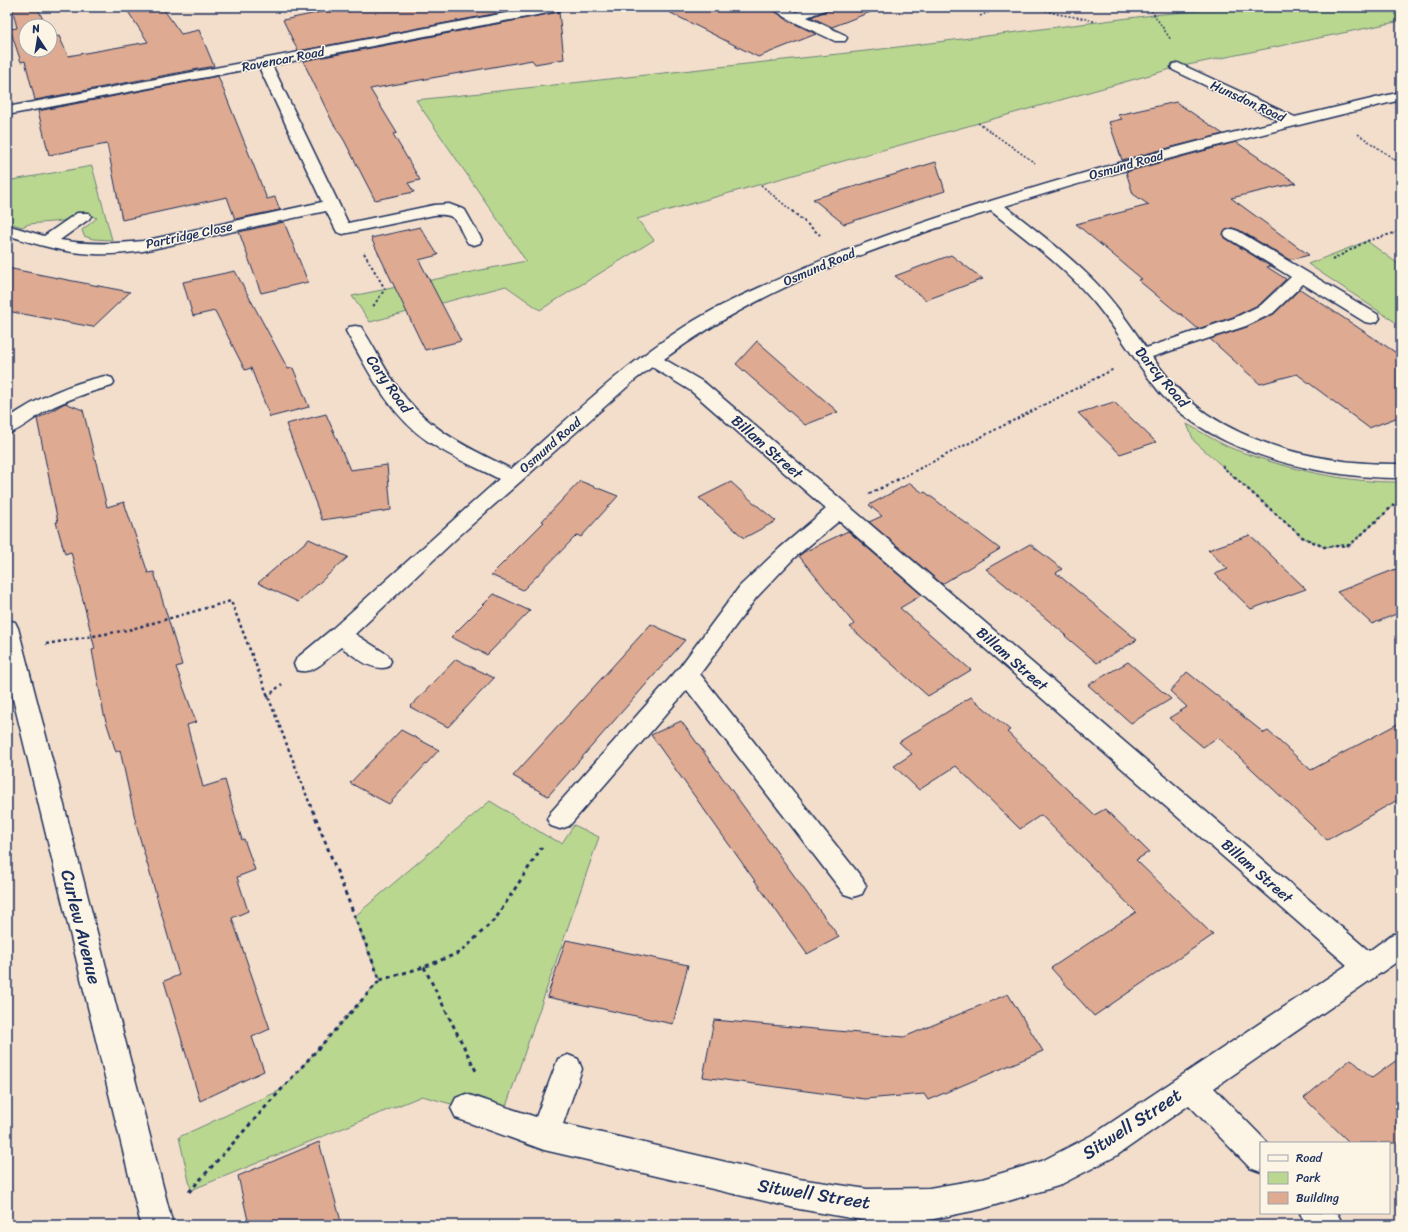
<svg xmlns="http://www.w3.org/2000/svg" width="1408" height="1232" viewBox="0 0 1408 1232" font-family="Sriracha,sans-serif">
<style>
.green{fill:#bad790;stroke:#6a8377}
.building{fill:#deaa91;stroke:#1b2f5e}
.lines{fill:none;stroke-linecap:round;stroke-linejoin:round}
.minor-casing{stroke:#1b2f5e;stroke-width:3}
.path-far3{stroke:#1b2f5e;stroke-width:1.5;stroke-dasharray:2 2;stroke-linecap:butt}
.path-far2{stroke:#1b2f5e;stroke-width:2;stroke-dasharray:2.5 2.5;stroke-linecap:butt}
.path-far1{stroke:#1b2f5e;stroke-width:2.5;stroke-dasharray:3 3;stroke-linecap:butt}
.path{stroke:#1b2f5e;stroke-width:3;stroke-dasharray:4 4;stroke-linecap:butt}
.minor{fill:#fcf5e5;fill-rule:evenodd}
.labels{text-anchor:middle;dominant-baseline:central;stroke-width:3;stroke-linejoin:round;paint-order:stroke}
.far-street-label{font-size:13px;fill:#1b2f5e;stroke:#fcf5e5}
.street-label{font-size:15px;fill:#1b2f5e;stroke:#fcf5e5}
.near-street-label{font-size:18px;fill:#1b2f5e;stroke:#fcf5e5}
</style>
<rect width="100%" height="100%" fill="#f3decc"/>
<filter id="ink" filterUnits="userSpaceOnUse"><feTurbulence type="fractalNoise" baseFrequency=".025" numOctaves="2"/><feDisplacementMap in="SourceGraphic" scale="8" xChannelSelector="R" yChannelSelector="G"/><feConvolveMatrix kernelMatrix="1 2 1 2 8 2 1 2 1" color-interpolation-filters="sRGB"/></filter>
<g filter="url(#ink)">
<path class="green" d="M1233,7H1401V21L1178,67L637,219L654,240L540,310L506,286L370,322L352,296L526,261L416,100L866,51L1153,15Z
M92,166L112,240L93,239L84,236L82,230L97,218L79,212L63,221L29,224L22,227L7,222V181Z
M1367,241L1401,266V320L1395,322L1308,264Z
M1187,424C1203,433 1220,444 1236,450C1288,469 1346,483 1401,482V499L1350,545L1324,547L1302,537L1194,441Z
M490,801L548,837L562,843L574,825L599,837L501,1121L466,1108L422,1096L191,1190L179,1137L281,1090L380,980L354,917Z"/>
<path class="building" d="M12,7H37L46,26H26V50H50V36L51,38L59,36L68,56L148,42L125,7H162L181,34L199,30L214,66L35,100L25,61L21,62L10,29L17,28Z
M345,7H530L298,51L283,20Z
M659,7H769L789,21L816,34L758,57Z
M828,7H877L878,9L832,27L811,17L826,11Z
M559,12L564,59L535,64L532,60L370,89L397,133L393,134L420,180L408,183L414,192L375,200L344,140L333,123L303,61Z
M218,76L267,199L275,197L280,210L235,219L227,197L122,220L107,144L49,155L38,111Z
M1176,102L1223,134L1122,160L1109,122L1122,119L1118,115Z
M1236,142L1296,183L1231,198L1309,255L1290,260L1239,230L1232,228L1226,230L1223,233L1225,238L1270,266L1267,267L1286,279L1260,304L1233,317L1198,329L1181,314H1179L1138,280L1142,279L1076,224L1149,205L1133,194L1126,172Z
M936,162L945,191L844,224L813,199Z
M284,222L308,282L261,293L239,232Z
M420,227L438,255L419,260L461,341L425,350L371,238Z
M951,255L983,279L926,300L895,276Z
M7,268L68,280L130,292L93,327L7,311Z
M235,271L288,369L293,368L309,407L270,417L251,368L245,370L215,311L193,316L183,282Z
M1300,289L1401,356V416L1369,428L1297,374L1260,384L1210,339L1247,327L1274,314Z
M757,341L838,412L805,425L736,364Z
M1114,402L1156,442L1120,454L1078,413Z
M65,403L83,410L107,507L124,502L148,573L154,572L182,665L176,667L196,722L187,725L203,787L225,780L242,840L244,839L255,870L237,877L248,911L232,918L270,1029L252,1037L264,1071L200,1101L164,981L179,975L137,828L120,750L116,752L104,715L92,650L95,649L71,552L65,554L56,522H58L37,419Z
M326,414L350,470L387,465L391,510L322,520L286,424Z
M580,481L618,496L581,537L577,535L523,590L491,575L544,522L542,521Z
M731,482L753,502L776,521L744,538L699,498Z
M910,483L923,493L925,492L1000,549L942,584L869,522L882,516L869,505Z
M848,531L922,595L900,608L971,670L928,696L850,627L854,624L799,556L804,552Z
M1250,535L1306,589L1251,609L1215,574L1228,569L1208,550Z
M309,539L348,557L298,602L258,583Z
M1030,544L1062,569L1056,573L1137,640L1097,663L1065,636L1066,635L986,569Z
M1401,567V612L1372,624L1337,592Z
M494,594L530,611L487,655L451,637Z
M651,624L685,640L548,796L513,776Z
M456,659L494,678L448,727L410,707Z
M1128,662L1171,699L1131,723L1088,685Z
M1187,672L1264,733L1268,731L1311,770L1401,722V798L1327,840L1218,737L1203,747L1169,718L1187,707L1170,691Z
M971,697L1010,730L1007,732L1094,815L1105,809L1149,852L1136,860L1213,935L1094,1016L1051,968L1136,912L1041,815L1020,829L956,766L919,790L894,766L912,754L899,742Z
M681,721L839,937L807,954L651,735Z
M401,730L439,750L389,804L350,783Z
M566,940L688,965L673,1024L547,997Z
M1008,994L1043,1051L928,1100L924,1094L865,1099L703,1077L714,1020L904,1037Z
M1401,1057V1143H1350L1304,1098L1351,1059L1372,1078Z
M319,1142L342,1225H249L238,1176Z"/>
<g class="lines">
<g class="minor-casing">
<path id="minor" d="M538,7H564L558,11L272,65L348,223L434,205L449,204L465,210L482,240L480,243L474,245L468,243C455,224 461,213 434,215L343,234L337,232L326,211L143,251C127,253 110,255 94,254C64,253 35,244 7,235V225L44,236L77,213H89L91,216L89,219L60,240C88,245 114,244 143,241L322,202L259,67L7,115V107Z
M770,7H786L796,12L809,7H827L825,10L807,17L845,35L847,38L845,41H835L790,20Z
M1178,63L1295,117L1401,92V100C1268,132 1136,165 1005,206C1037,231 1069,255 1097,284C1116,304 1131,326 1146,348L1234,318L1261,305L1291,277L1226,237L1224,234L1226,231L1232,229L1238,231L1377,314L1380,318L1377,322L1371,323L1365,322L1303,284L1273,313L1246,326L1152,357C1168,379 1185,399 1207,414C1263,451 1335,465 1401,464V478C1323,478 1215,455 1161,394C1134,361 1114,323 1085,292C1057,261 1023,237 991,211C877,246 761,287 664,359L705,383L1369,951L1391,935L1401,932V959L1214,1088L1268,1143H1261V1172L1250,1168L1189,1105L1116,1156L1058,1186L982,1209L929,1220L867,1221L799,1209L544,1150L456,1118L451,1108L456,1098L466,1094L536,1117L558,1059L568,1055L578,1059L582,1069L563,1124L799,1179L867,1189L929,1188L982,1179L1042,1161L1094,1134L1347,965L839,521L794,558L756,598L700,674L862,878L866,886L862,894L853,897L844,894L687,690L569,826L560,829L551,826L547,819L551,812L679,668L740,586L780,548L826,509L691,391L652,367L636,379L459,536L355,634L388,655L391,661L388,667C371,672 355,656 341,647C328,657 315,676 297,670L294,664L297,658L332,629L499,479C476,467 451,457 429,442C390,416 368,371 346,331L349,327L355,326L361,327C374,346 383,367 396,385C426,429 465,446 511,469C567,420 621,367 684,327C715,307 749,292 783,277C848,248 913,225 981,204C1080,173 1179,145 1280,121L1173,70L1171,67L1173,64Z
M105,376L112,378L114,382L112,386C89,392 68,399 47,410C34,418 21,430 7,434V419C37,398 69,384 105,376Z
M7,620L15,622L18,628L173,1225H141L7,674Z
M1300,1213H1337L1343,1225H1306Z"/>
</g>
<path class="path-far3" d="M1038,7C1056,17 1077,15 1096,22
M1149,7L1171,40
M7,10L21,7
M980,16L1001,7
M978,123L1035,163
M1358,134L1401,164
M761,185L793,212"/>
<path class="path-far2" d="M792,211L820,235
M364,253L385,289L372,308
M1332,260L1367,241L1401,231
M1222,466L1235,478
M901,478L1114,369"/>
<path class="path-far1" d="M1234,477L1302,537L1324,547L1350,545L1397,502
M869,494L903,477
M46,644L128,630L231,601L313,812
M267,697L282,684"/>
<path class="path" d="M424,967L477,1073
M380,980L424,967L461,952L496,918L542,847
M189,1192L380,980L313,811"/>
<use href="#minor" class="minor"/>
</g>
</g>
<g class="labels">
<g class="far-street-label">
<text transform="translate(283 59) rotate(-11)">Ravencar Road</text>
<text transform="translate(1248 101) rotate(25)">Hunsdon Road</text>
<text transform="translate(1126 165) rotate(-16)">Osmund Road</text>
<text transform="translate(189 235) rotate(-12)">Partridge Close</text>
<text transform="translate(819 267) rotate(-23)">Osmund Road</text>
<text transform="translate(550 445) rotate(-41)">Osmund Road</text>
</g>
<g class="street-label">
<text transform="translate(1162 377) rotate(50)">Darcy Road</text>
<text transform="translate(389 384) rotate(55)">Cary Road</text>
<text transform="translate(767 447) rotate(41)">Billam Street</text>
<text transform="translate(1012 659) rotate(41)">Billam Street</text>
<text transform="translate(1257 871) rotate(41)">Billam Street</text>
</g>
<g class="near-street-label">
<text transform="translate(81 927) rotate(76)">Curlew Avenue</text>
<text transform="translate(1132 1124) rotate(-33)">Sitwell Street</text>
<text transform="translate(814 1194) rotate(9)">Sitwell Street</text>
</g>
</g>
<rect width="1408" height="1232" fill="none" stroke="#fcf5e5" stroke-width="24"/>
<rect x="12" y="12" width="1384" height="1208" fill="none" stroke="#1b2f5e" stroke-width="1.5" filter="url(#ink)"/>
<rect x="1260" y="1142" width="130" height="72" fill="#fcf5e5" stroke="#a2a6af"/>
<rect x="1268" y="1155" width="20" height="6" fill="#fcf5e5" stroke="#a2a6af"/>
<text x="1296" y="1162" font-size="12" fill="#1b2f5e">Road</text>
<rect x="1268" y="1172" width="20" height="12" fill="#bad790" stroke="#a2a6af"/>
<text x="1296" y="1182" font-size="12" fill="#1b2f5e">Park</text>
<rect x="1268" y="1192" width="20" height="12" fill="#deaa91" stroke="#a2a6af"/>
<text x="1296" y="1202" font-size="12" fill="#1b2f5e">Building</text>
<g transform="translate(38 38) rotate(348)"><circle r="19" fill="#fcf5e5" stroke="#a2a6af"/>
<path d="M0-3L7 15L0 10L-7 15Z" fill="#1b2f5e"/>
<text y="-6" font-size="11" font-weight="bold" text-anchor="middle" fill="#1b2f5e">N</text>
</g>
</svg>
